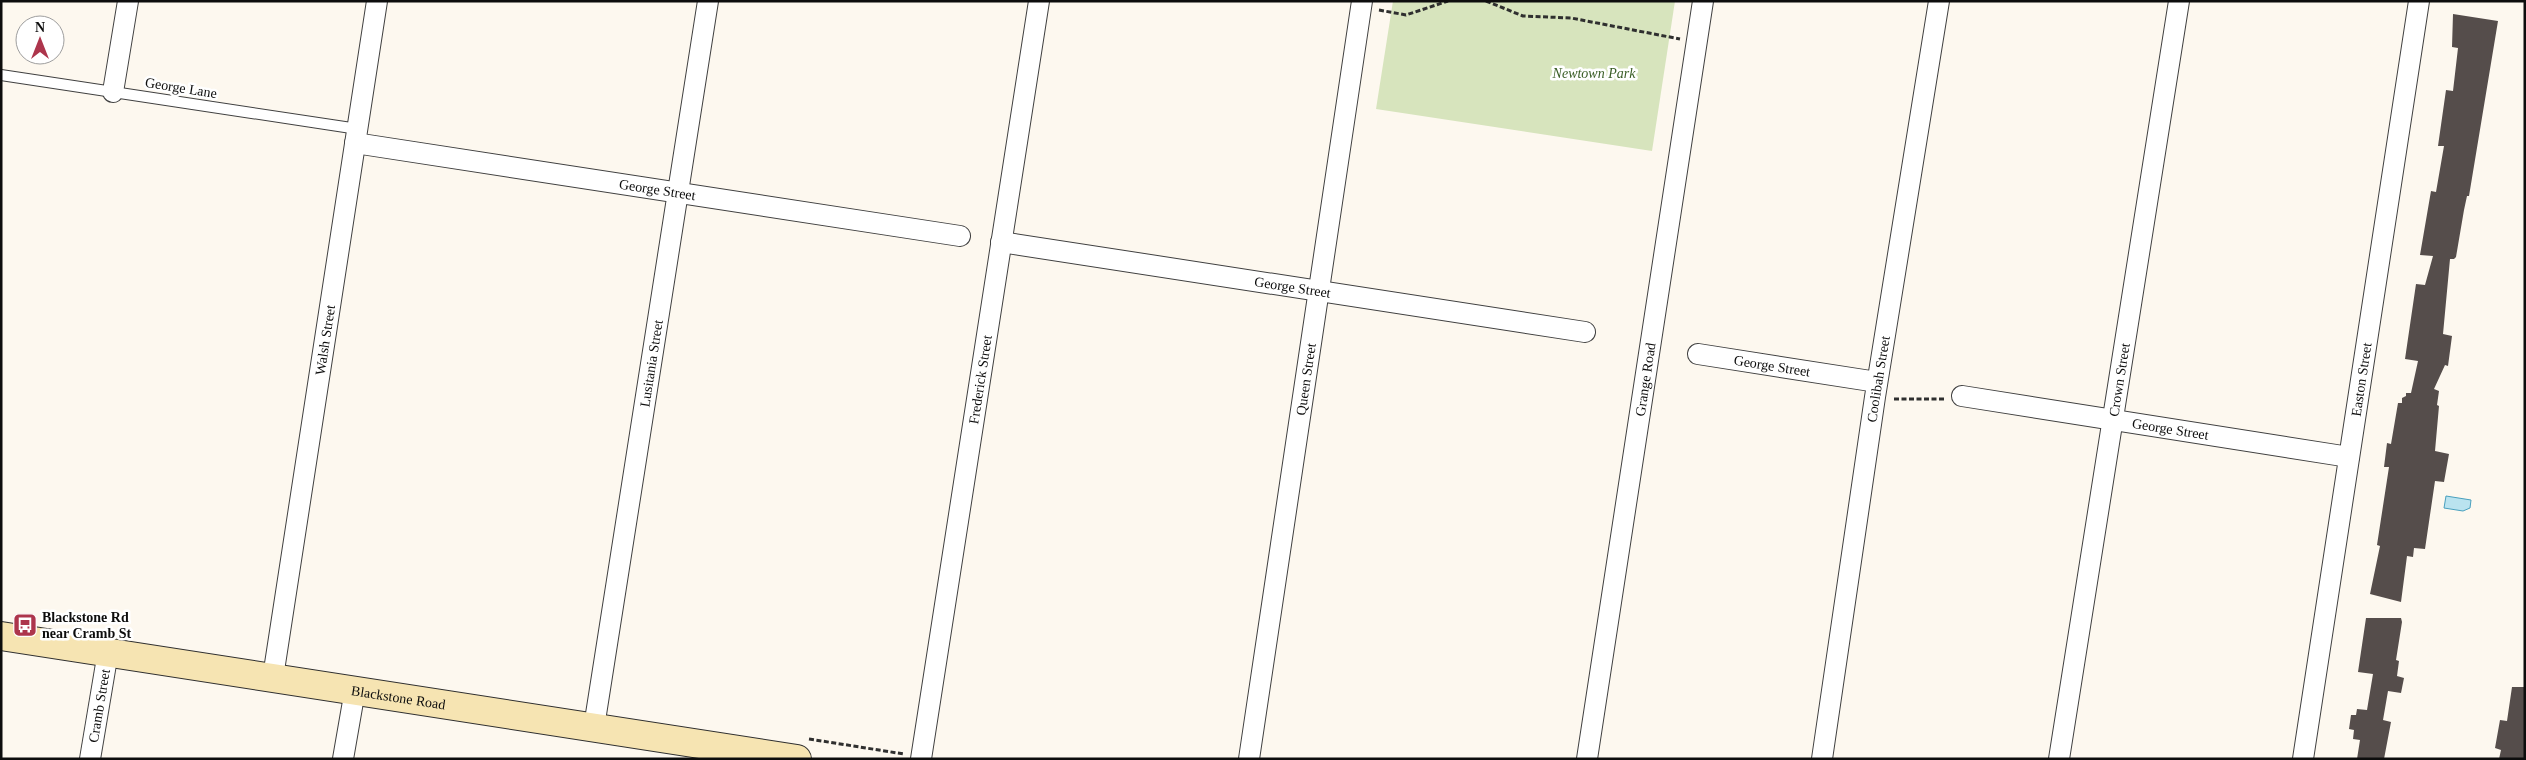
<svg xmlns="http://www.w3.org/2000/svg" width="2526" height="760" viewBox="0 0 2526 760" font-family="'Times New Roman',serif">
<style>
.green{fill:#d7e4bd}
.water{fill:#bae3ef;stroke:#49a0be}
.building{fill:#554d4b}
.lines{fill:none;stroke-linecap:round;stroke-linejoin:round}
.service-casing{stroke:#404040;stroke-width:12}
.minor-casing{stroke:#404040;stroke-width:22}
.secondary-casing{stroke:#2f2f2f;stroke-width:30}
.path{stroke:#2f2f2f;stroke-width:3;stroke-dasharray:5 2.5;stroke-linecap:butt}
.service{stroke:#fff;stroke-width:10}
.minor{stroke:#fff;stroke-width:20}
.secondary{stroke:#f6e4b2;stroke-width:28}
.labels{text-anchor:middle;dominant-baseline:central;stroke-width:5;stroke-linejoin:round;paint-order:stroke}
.park-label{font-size:14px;font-style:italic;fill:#395d25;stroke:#fff}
.street-label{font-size:14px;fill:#0d0d0d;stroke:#fff}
.poi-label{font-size:14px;font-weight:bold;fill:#0d0d0d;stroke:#fff;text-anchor:start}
</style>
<rect width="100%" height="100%" fill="#fdf8ef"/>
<path class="green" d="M1393,1H1675L1652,151L1376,109Z"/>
<path class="water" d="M2446,496L2471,500L2470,508L2463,511L2444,508Z"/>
<path class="building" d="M2453,14L2498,21L2469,196H2467L2464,210L2456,257L2454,259H2450L2443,334L2452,336L2448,366L2445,365L2434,389L2439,391L2437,405L2439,406L2435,451L2449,454L2444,482L2435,481L2425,549L2414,548L2413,557L2407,556L2401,602L2370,594L2380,546L2377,545L2389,467H2384L2387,443L2391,444L2398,403H2402V398L2406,396V393H2411L2418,361L2405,359L2416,284L2425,285L2433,256L2420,255L2431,191L2436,192L2444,146H2438L2446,90L2453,91L2458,48L2452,47Z
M2366,618H2401L2402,622L2396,660L2399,661L2397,676L2404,678L2401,693L2388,691L2383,720L2391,722L2384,759H2357L2360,740L2353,739L2354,730L2349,729L2351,715H2356L2357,709L2367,710L2373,674L2358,672Z
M2512,687H2525V759H2499L2501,750L2495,748L2500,720L2507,721Z"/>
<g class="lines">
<g class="service-casing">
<path id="service" d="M1,75L358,129"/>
</g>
<g class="minor-casing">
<g id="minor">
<path d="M113,92L128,1"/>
<path id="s1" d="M355,143L960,236"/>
<path id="s2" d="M1001,242L1585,332"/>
<path id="s3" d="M1698,354L1877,382"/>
<path id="s4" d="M1962,396L2349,457"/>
<path id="s5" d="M273,677L377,1"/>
<path id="s6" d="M594,727L708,1"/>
<path id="s7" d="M90,759L108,652"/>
<path d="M343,759L355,690"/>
<path id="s8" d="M921,759L1039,1"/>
<path id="s9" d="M1249,759L1362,1"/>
<path id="s10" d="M1587,759L1703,1"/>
<path id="s11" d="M1822,759L1875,397L1939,1"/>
<path id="s12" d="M2059,759L2179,1"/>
<path id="s13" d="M2303,759L2419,1"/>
</g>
</g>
<g class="secondary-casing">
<g id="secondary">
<path id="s14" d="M1,636L797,759"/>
</g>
</g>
<path class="path" d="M1486,1L1523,16L1571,18L1680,39
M1379,10L1406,15L1448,1
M1894,399H1945
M809,739L904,754"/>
<use href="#service" class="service"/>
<use href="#minor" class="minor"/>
<use href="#secondary" class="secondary"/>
</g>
<defs>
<g id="bus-square" transform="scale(1.25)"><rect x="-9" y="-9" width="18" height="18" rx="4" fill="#ad354c" stroke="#fff"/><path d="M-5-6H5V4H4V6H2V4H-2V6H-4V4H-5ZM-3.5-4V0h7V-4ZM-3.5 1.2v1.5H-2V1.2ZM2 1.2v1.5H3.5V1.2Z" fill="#fff"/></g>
</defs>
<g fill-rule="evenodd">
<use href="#bus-square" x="25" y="625"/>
</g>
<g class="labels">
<g class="park-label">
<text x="1594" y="73">Newtown Park</text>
</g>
<g class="street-label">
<text transform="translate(181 88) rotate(9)">George Lane</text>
<text stroke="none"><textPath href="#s1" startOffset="306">George Street</textPath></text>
<text stroke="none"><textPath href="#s2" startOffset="295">George Street</textPath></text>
<text stroke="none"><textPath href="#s5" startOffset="341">Walsh Street</textPath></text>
<text stroke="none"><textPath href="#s6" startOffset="368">Lusitania Street</textPath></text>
<text stroke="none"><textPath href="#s3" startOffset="75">George Street</textPath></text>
<text stroke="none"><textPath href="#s8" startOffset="384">Frederick Street</textPath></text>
<text stroke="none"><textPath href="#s9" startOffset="384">Queen Street</textPath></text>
<text stroke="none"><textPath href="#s10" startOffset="384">Grange Road</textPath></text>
<text stroke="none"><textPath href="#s11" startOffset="384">Coolibah Street</textPath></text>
<text stroke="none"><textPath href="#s12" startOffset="384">Crown Street</textPath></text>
<text stroke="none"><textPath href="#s13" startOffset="384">Easton Street</textPath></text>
<text stroke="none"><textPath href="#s4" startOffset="211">George Street</textPath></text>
<text stroke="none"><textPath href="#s14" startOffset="402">Blackstone Road</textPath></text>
<text stroke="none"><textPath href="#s7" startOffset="54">Cramb Street</textPath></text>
</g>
<g class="poi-label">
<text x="42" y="617">Blackstone Rd<tspan x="42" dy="16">near Cramb St</tspan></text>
</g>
</g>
<rect width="2526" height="760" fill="none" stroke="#0d0d0d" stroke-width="5"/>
<g transform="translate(40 40)"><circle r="24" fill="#ffffff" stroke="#9e9e9e"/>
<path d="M0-4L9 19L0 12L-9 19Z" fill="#ad354c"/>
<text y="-8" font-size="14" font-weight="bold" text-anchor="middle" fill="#0d0d0d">N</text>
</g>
</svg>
